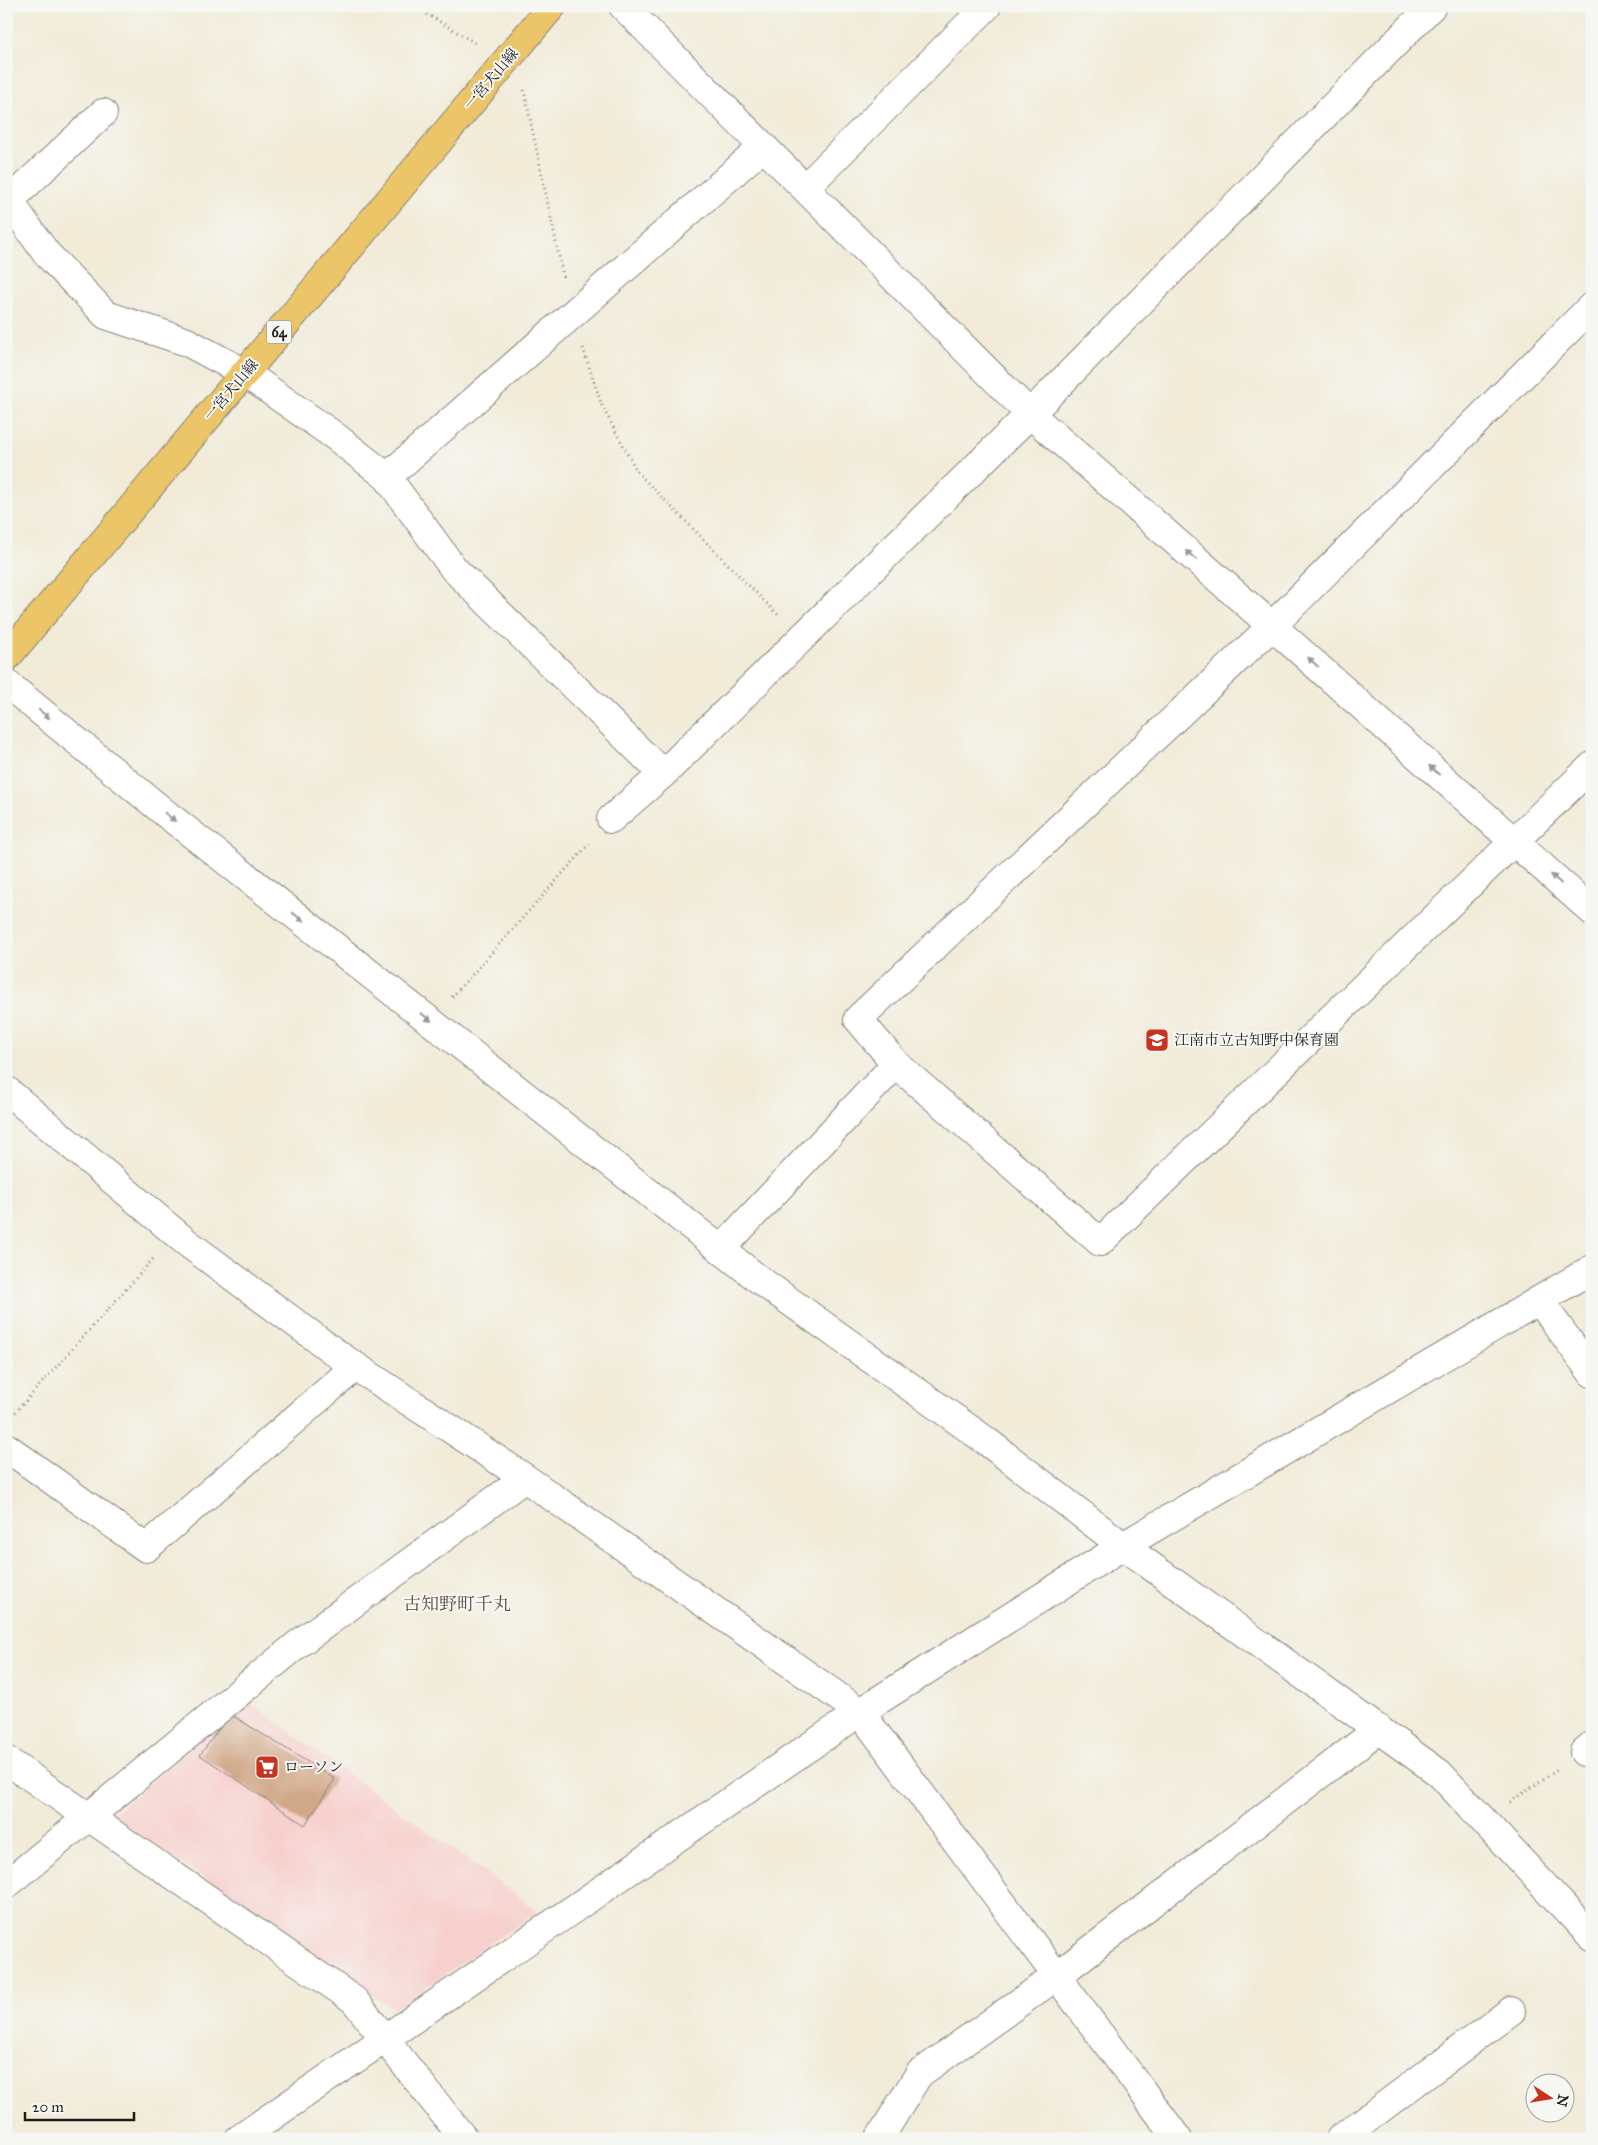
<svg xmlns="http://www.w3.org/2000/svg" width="1598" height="2145" viewBox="0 0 1598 2145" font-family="'IM FELL Great Primer','Noto Serif JP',serif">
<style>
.built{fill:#f7d0ce}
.building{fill:#d0a788}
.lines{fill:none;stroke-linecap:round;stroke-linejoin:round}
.minor-casing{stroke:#86847a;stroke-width:30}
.major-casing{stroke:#86847a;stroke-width:30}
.path{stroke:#86847a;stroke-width:3;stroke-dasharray:1 4;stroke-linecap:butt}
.minor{stroke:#fff;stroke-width:28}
.major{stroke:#ecc569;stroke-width:28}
.oneway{fill:#999}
.labels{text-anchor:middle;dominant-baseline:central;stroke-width:4;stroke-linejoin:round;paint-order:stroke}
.shield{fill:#f6f6f2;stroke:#5d5d5c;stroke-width:1}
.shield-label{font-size:14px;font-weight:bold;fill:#1c1c1c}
.street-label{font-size:15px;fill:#1c1c1c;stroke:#f6f6f2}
.poi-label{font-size:15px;fill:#1c1c1c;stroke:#f6f6f2;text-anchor:start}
.quarter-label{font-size:18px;fill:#5b4d42;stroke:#f6f6f2}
</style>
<rect width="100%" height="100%" fill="#f6f6f2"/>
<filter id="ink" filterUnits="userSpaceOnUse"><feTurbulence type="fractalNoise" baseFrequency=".02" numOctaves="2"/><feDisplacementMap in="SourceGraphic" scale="10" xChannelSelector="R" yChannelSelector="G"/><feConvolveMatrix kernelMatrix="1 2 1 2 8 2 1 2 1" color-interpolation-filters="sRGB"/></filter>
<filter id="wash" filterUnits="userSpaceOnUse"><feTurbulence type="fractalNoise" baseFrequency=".0096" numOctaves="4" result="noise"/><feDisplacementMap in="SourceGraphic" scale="20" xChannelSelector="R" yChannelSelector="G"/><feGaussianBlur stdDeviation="1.12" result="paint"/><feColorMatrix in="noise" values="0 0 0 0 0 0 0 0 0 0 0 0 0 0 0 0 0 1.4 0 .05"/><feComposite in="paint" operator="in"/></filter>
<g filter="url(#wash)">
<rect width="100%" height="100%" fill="#f1ebd8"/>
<path class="built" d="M246,1700L538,1911L394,2009L112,1815Z"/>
<g id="blocks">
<path class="building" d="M230,1714L335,1779L305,1825L200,1755Z"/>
</g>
</g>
<g filter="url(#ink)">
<use href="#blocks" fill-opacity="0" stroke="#86847a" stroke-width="1"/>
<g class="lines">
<g class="minor-casing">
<path id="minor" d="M623,6L1030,414L1272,626L1592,911
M805,188L987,6
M6,196L46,253L106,315L187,342L245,373L336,437L387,477
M10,200L103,113
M6,683L165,813L761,1281L985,1440L1123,1546L1439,1773L1592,1937
M663,774L454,569L387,477L763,147
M611,819L663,774L1030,414L1432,6
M896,1064L1100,1242L1592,766
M6,1090L186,1242L340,1356L525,1478L860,1712L1178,2139
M721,1249L896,1064L858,1019L1272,626L1592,306
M1539,1300L1592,1373
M6,1447L146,1548L355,1367
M1584,1752L1592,1745
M6,1760L354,2000L464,2139
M6,1885L298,1644L525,1478
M239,2139L860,1712L1123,1546L1592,1269
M879,2139L919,2074L1058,1975L1379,1729
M1340,2139L1511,2011"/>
</g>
<g class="major-casing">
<path id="major" d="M6,658L552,6"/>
</g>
<path class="path" d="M414,6L478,45
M524,90L564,280
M583,348L602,406L638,473L778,615
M452,997L589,844
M12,1416L155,1257
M1510,1802L1557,1770"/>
<use href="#minor" class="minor"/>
<use href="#major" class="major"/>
</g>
<defs><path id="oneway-solid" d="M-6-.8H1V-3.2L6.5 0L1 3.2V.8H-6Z" transform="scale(1.25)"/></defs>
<g class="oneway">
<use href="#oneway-solid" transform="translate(1191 555) rotate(-139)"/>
<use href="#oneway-solid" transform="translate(1313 662) rotate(-138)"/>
<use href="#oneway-solid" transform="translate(44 714) rotate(39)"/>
<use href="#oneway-solid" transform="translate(1434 770) rotate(-138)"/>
<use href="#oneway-solid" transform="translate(170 817) rotate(38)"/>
<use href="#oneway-solid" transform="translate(1556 879) rotate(-138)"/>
<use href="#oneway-solid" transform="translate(298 917) rotate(38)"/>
<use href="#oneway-solid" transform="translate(426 1017) rotate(38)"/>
</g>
</g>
<defs>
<g id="school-square" transform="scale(1.25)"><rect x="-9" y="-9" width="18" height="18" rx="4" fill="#c8321e" stroke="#f6f6f2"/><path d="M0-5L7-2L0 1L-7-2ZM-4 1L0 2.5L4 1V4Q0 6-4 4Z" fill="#fff"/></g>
<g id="supermarket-square" transform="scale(1.25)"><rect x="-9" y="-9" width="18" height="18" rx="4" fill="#c8321e" stroke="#f6f6f2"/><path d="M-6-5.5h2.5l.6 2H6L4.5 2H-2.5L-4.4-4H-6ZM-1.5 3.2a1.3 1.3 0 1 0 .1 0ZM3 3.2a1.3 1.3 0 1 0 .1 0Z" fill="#fff"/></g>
</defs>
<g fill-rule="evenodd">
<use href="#school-square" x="1157" y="1040"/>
<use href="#supermarket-square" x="267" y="1767"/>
</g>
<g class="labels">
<rect class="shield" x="266.5" y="320.5" width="25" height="23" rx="4"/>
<g class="shield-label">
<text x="279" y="332">64</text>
</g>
<g class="street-label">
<text transform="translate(491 79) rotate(-50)">一宮犬山線</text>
<text transform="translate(231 390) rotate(-50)">一宮犬山線</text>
</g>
<g class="poi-label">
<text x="1174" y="1040">江南市立古知野中保育園</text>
<text x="284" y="1767">ローソン</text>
</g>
<g class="quarter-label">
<text x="457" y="1604">古知野町千丸</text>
</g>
</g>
<rect width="1598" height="2145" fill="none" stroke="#f6f6f2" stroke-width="25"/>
<g transform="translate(1550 2098) rotate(102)"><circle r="24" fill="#f6f6f2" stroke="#9f9f9c"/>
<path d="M0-4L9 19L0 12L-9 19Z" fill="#c8321e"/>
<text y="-8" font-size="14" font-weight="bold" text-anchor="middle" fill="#1c1c1c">N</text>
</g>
<path d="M25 2112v8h109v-8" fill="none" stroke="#1c1c1c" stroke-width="2.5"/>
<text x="32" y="2112" font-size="15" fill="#1c1c1c" stroke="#f6f6f2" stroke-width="4" paint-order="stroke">20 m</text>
</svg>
